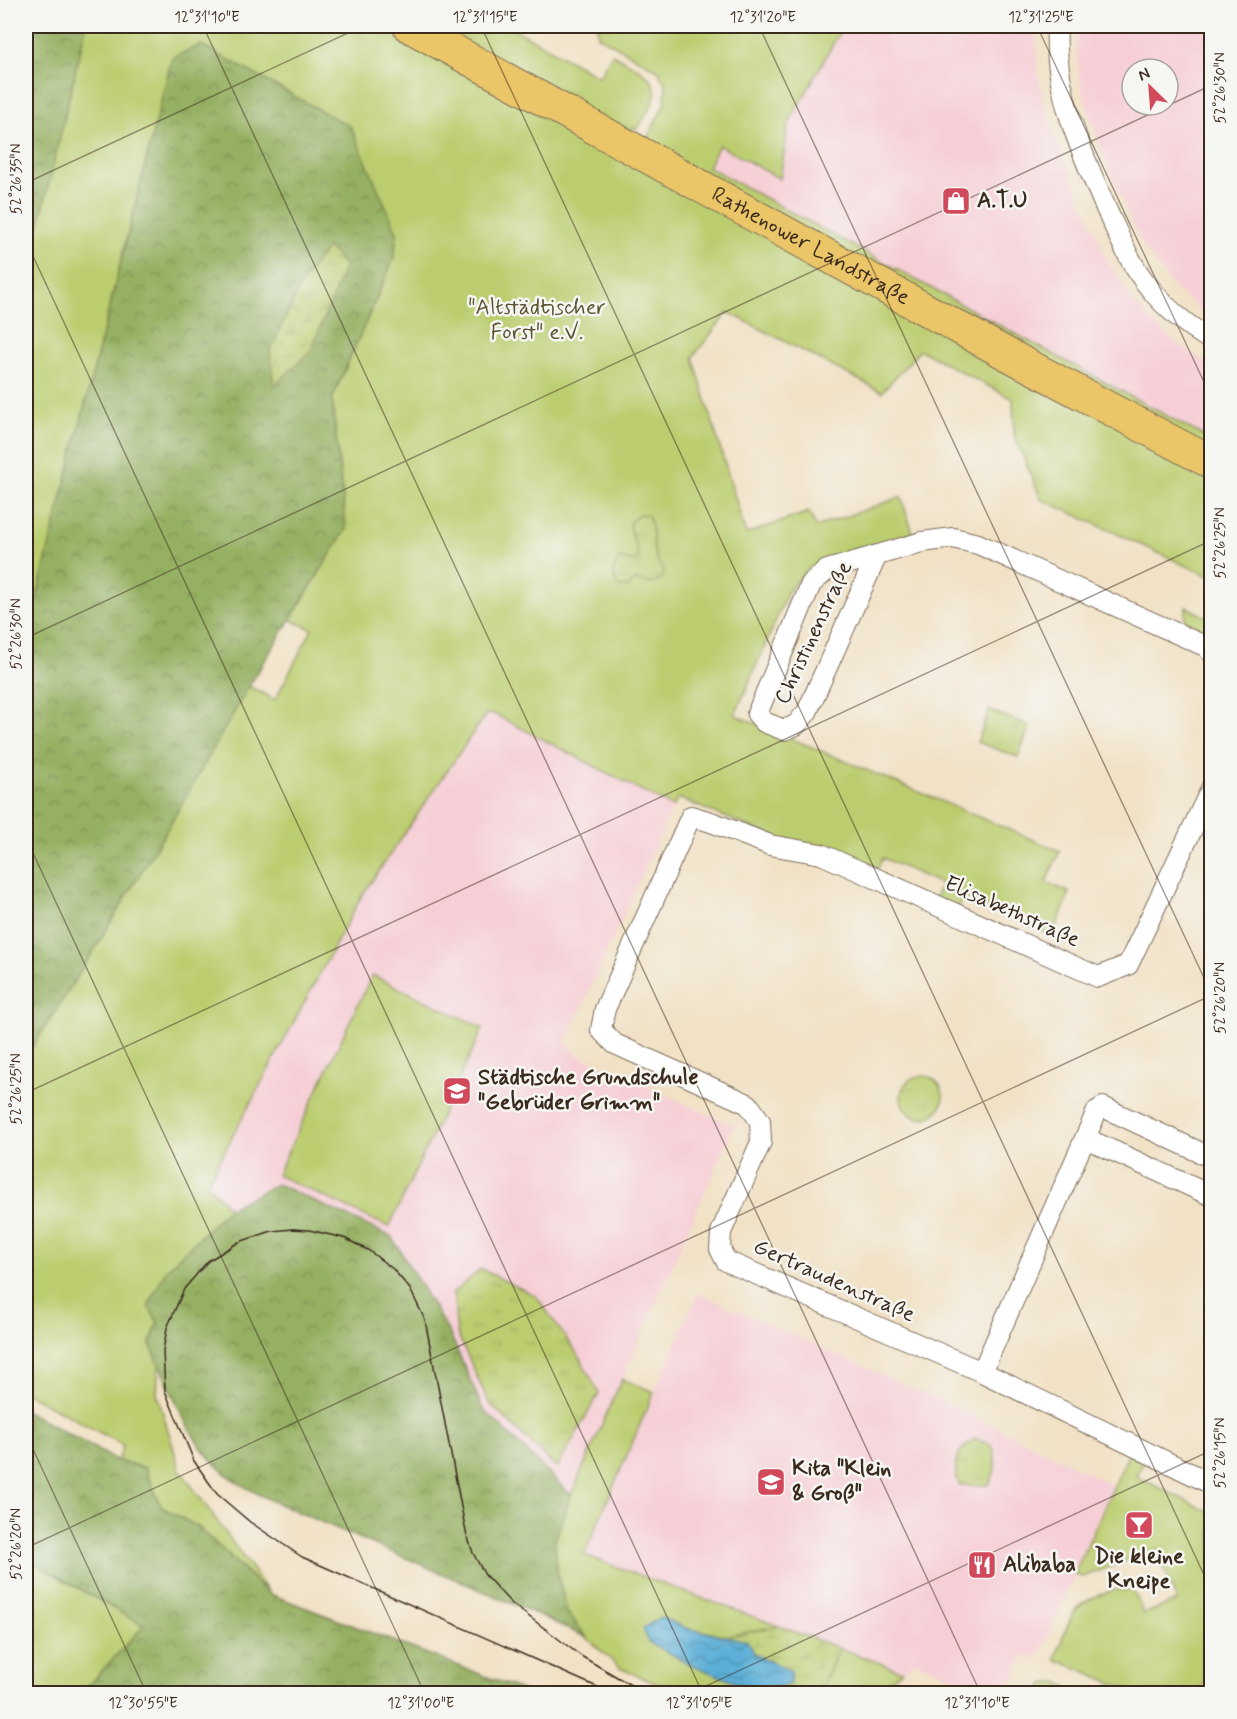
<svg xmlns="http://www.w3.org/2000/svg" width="1237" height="1719" viewBox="0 0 1237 1719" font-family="Mynerve,sans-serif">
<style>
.built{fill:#f6cfd6;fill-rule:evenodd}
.green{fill:#bccd70;stroke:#7c7c47;stroke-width:1.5}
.forest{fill:url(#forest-crowns);stroke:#686d40;stroke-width:1.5;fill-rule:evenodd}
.wetland{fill:url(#wetland-marsh);stroke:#7c7c47;stroke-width:1.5}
.park{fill:url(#park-tufts);stroke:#7c7c47;stroke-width:1.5}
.water{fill:url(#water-waves);stroke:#4b6c7a;stroke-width:1.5}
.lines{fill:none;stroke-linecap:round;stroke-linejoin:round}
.minor-casing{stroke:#7b6a58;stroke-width:22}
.primary-casing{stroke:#7b6a58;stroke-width:34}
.minor{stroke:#fff;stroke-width:20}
.primary{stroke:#ebc669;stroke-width:32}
.tram{stroke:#3b2a1e;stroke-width:1.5}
.ticks{fill:none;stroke:#3b2a1e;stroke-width:1.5;stroke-opacity:0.45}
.labels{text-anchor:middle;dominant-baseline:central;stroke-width:5;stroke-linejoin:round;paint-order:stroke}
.poi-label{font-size:22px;font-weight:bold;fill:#3b2a1e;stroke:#f6f6f2;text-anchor:start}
.street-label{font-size:22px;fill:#3b2a1e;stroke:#f6f6f2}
.park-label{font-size:22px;fill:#5b5332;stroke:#f6f6f2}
.neatline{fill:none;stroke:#3b2a1e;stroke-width:2}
.ticks-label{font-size:15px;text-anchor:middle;fill:#3b2a1e}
</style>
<defs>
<pattern id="forest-crowns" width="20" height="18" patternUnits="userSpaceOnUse" patternTransform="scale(1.5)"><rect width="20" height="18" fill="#95b062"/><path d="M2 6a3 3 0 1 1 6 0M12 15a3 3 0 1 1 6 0" fill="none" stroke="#7b8f50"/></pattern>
<pattern id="wetland-marsh" width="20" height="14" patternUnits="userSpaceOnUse" patternTransform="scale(1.5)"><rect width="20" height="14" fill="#bccd70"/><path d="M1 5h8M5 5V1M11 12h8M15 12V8" fill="none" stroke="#a2b061"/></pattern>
<pattern id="park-tufts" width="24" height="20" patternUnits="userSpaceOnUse" patternTransform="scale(1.5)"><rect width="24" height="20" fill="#bccd70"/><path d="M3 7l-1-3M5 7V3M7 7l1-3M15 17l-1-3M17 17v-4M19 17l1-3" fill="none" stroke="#a2b061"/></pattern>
<pattern id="water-waves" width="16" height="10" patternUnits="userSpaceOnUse" patternTransform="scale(1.5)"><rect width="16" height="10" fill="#5bafd7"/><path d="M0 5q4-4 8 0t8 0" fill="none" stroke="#4c8fae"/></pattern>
</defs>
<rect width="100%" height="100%" fill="#f6f6f2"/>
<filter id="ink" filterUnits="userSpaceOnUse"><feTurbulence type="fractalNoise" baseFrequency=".0167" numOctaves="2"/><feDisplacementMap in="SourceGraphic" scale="12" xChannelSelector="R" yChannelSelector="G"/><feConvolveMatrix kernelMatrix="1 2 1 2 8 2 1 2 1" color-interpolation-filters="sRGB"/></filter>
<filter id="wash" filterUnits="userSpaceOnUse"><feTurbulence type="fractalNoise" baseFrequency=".008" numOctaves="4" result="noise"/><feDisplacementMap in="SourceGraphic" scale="24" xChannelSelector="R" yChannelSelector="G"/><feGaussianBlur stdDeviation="1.35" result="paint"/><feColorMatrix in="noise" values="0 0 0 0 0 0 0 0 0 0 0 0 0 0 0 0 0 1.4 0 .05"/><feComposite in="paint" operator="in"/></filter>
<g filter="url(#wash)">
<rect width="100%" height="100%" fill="#f1e1c5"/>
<path class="built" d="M843,26H1036L1038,74L1044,104L1054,136L1109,264L1135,304L1165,334L1199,358L1211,364V440L708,167L718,145L780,178L788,125Z
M1077,26H1211V319L1175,289L1144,248L1132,223L1108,168L1086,104L1079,76L1076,45ZM1132,69H1168V105H1132Z
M486,714H494L673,807L566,1041L576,1054L734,1126L571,1495L483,1409L451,1336L277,1184L229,1208L207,1184L361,897Z
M698,1293L959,1409L1114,1486L1038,1658L1023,1656L1007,1693H989L916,1661L902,1671L584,1555Z"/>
<path class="green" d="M86,26H384L1211,474V577L1041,499L1014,435L1013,399L920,350L882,392L728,312L693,357L746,534L809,512L816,527L901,497L913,533L820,561L803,574L789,590L735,715L1060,851L1046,882L1070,893L1052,936L964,897L958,908L935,898L941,884L883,858L877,870L833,849L782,840L678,798L673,807L494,714H486L361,897L207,1184L229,1208L166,1270L158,1322L150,1344L159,1363L157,1394L180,1470L270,1594L198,1527L161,1507L145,1468L118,1461L123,1445L26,1393V1057L166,831L249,686L275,700L312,629L290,620L346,529L332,399L394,258L397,232L201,45L172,58L26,640V280Z
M431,26H509L599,77L612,54C627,63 662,76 654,99C651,109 643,119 638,128L622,132Z
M597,26H843L788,125L780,179L719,145L708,167L1211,440V452L644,144L665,103L666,85L658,70L598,36Z
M1186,607L1211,619V644L1184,628Z
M372,975L483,1028L389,1227L277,1175Z
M622,1379L654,1392L584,1555L779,1626L728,1636L685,1628L660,1617L739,1684L770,1691L773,1693H677L620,1668L587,1638L567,1612L556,1569L555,1540L571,1495Z
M1129,1453L1144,1460L1137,1477L1211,1513V1668L1199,1693H1133L1134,1692L1055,1659C1061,1643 1066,1625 1075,1611C1083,1600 1121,1582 1133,1593C1138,1597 1141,1607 1143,1614L1177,1601L1156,1549L1083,1577L1074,1574Z
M26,1558L144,1626L81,1693H26Z
M839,1648L902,1671L887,1683L883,1693L819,1694Z
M1058,1682L1078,1693H1079H1039L1044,1684Z"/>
<path class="forest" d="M26,26H86L26,280Z
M201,45L351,127L397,232L394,258L332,399L346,529L249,686L166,831L91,955L26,1057V640L172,58ZM328,248L345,266L311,350L304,279Z
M277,1184L392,1237L451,1336L483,1409L571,1495L555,1540L556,1569L567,1612L587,1638L539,1615L270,1500C258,1494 245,1488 234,1480C191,1452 171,1389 150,1344L158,1322L148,1306L166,1270L229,1208Z
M26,1411L118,1461L145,1468L161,1507L198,1527L270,1594L519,1689L526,1693H81L144,1626L26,1558Z"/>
<path class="wetland" d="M328,247L345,266L311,350L274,386L270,350L304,279Z
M779,1626L839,1648L819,1693H773L770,1691L790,1684L791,1671L754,1654L728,1636Z"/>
<path class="park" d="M639,514L648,515C658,535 647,551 664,570L662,578L653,584L636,580L628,587H619C611,576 612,569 620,558L628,561L638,560C640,547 629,536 630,523Z
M989,710L1030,726L1018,757L977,742Z
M901 1097a21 21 0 1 1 42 0a21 21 0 1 1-42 0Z
M481,1269L536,1296L578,1355L599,1393L557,1468L489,1403L457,1333L453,1293Z
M975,1439L992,1445C997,1460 997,1472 988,1485H959C952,1463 955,1452 975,1439Z"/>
<path class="water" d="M660,1617L685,1628L747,1641L754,1654L791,1671L790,1684L770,1691L739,1684L690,1664L648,1642L643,1628Z"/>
</g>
<g filter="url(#ink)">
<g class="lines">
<g class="minor-casing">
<path id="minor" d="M1057,26C1053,91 1083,156 1109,215C1121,240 1131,266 1149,287C1167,310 1187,325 1212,341
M877,555L807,712L796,725L784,730L764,722L757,714L811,584L827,570L922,542L953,538L978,544L1207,647L1212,653
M1212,787L1128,965L1098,977L821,854L770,845L711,822L691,816L605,1009L601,1030L615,1044L748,1104L760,1121L761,1142L721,1232L720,1249L726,1261L982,1372L1212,1484
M1085,1138L1212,1196
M982,1372L1097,1111L1103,1107L1212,1158"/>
</g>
<g class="primary-casing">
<g id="primary">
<path id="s1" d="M409,26L1003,352L1212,463"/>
</g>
</g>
<use href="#minor" class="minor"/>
<use href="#primary" class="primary"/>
<path class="tram" d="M613,1694L302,1557L250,1522L217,1494L194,1461L165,1391L163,1351L167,1328L184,1289L208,1261L239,1242L272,1231L293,1229L309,1230L344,1238L368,1250L393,1269L410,1289L425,1320L466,1532L473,1553L485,1575L511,1603L581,1656L646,1694"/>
</g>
</g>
<path class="ticks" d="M203,26L981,1694M481,26L1212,1592M759,26L1212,995M1037,26L1212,399M26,183L363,26M26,241L703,1694M26,638L1212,85M26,838L425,1694M26,1093L1212,540M26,1434L147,1694M26,1548L1212,995M689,1694L1212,1450"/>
<defs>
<g id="shop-square" transform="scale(1.5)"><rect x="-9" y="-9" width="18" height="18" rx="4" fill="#d1495b" stroke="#f6f6f2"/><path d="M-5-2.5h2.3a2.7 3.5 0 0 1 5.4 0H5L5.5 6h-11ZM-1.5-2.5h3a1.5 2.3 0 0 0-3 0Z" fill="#fff"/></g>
<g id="school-square" transform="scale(1.5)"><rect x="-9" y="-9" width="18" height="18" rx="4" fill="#d1495b" stroke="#f6f6f2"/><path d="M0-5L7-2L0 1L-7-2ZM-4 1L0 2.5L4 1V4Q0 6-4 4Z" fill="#fff"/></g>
<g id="bar-square" transform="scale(1.5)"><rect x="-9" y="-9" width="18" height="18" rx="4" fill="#d1495b" stroke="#f6f6f2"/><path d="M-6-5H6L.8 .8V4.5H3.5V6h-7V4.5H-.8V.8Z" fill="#fff"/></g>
<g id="restaurant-square" transform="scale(1.5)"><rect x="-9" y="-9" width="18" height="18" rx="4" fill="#d1495b" stroke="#f6f6f2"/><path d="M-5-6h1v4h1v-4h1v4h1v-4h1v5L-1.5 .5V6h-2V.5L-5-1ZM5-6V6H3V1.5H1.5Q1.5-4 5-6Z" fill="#fff"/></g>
</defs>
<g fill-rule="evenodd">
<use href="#shop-square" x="956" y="201"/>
<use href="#school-square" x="457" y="1091"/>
<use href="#school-square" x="771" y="1482"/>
<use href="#bar-square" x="1139" y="1525"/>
<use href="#restaurant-square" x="982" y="1565"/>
</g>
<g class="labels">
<g class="poi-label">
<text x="977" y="201">A.T.U</text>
<text x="478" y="1078">Städtische Grundschule<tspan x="478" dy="25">"Gebrüder Grimm"</tspan></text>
<text x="792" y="1469">Kita "Klein<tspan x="792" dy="25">&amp; Groß"</tspan></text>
<text x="1139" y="1557" text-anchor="middle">Die kleine<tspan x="1139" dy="25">Kneipe</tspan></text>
<text x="1003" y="1565">Alibaba</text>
</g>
<g class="street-label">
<text stroke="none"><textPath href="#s1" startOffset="458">Rathenower Landstraße</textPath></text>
<text transform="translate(814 633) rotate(-65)">Christinenstraße</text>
<text transform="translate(1012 912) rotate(24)">Elisabethstraße</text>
<text transform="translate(834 1281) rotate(24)">Gertraudenstraße</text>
</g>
<g class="park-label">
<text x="537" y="308">"Altstädtischer<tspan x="537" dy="25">Forst" e.V.</tspan></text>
</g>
</g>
<rect width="1237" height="1719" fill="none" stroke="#f6f6f2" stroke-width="66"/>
<g transform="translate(1150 87) rotate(335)"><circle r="28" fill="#f6f6f2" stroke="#aba49d" stroke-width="1.5"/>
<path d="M0-4.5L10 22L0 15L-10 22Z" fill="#d1495b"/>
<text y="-9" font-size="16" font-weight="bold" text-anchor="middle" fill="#3b2a1e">N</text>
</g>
<rect x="33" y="33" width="1171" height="1653" class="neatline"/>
<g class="ticks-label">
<text x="207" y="22">12°31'10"E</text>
<text x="485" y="22">12°31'15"E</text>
<text x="763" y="22">12°31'20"E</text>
<text x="1041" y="22">12°31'25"E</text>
<text transform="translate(1220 88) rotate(-90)" y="5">52°26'30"N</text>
<text transform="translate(16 179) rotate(-90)" y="5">52°26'35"N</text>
<text transform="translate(1220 543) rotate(-90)" y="5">52°26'25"N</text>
<text transform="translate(16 634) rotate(-90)" y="5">52°26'30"N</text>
<text transform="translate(1220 998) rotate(-90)" y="5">52°26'20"N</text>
<text transform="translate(16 1089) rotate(-90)" y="5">52°26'25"N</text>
<text transform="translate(1220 1453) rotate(-90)" y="5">52°26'15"N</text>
<text transform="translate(16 1544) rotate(-90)" y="5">52°26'20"N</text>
<text x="143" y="1708">12°30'55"E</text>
<text x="421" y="1708">12°31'00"E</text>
<text x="699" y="1708">12°31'05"E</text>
<text x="977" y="1708">12°31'10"E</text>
</g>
</svg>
